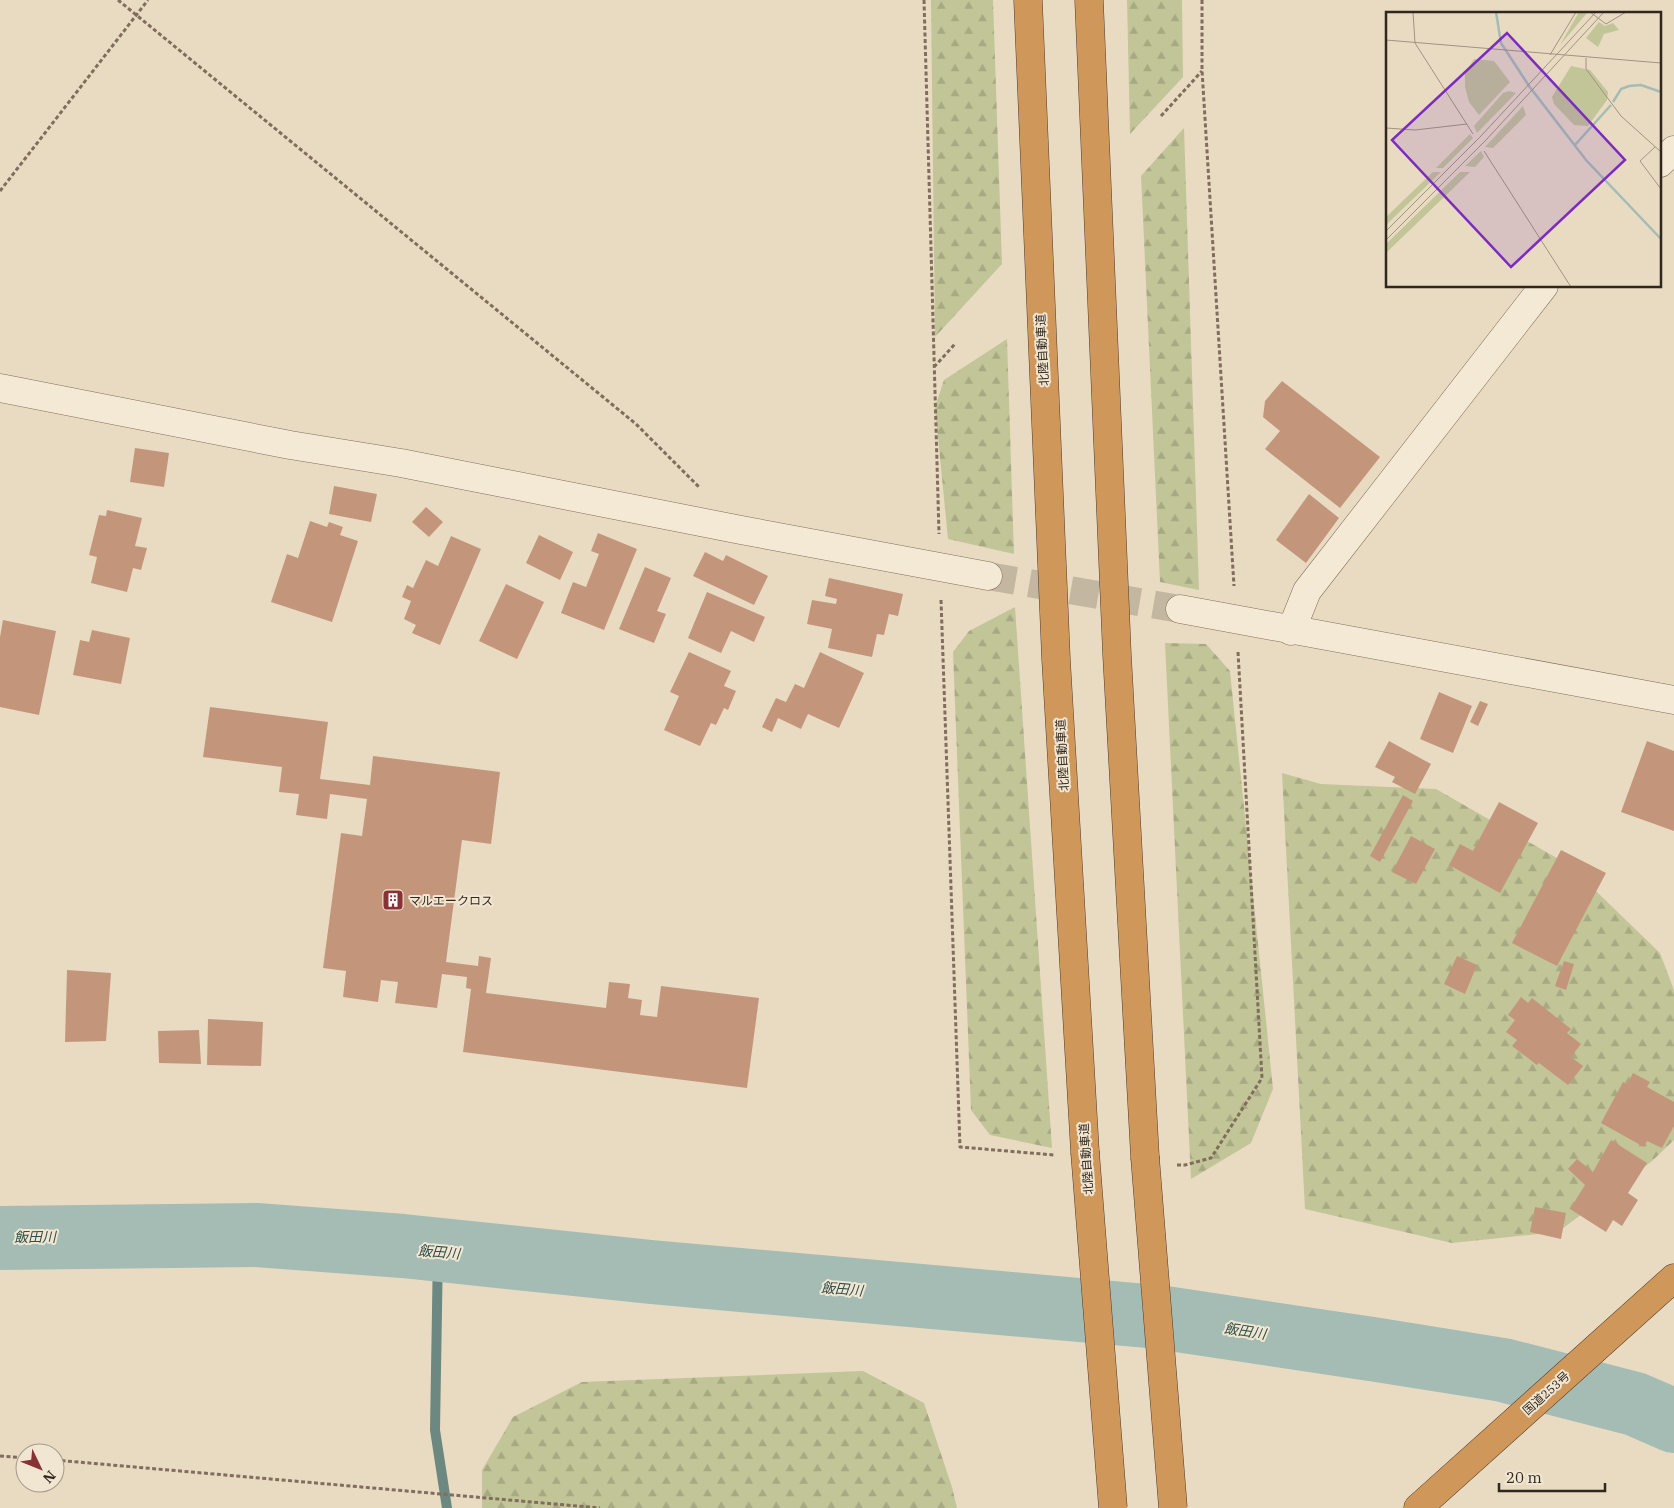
<svg xmlns="http://www.w3.org/2000/svg" width="1674" height="1508" viewBox="0 0 1674 1508" font-family="'IBM Plex Serif','Noto Sans JP',serif">
<style>
.forest{fill:url(#forest-firs)}
.lines{fill:none;stroke-linecap:round;stroke-linejoin:round}
.stream{stroke:#6c8880;stroke-width:10}
.river{stroke:#a4bcb4;stroke-width:64}
.building{fill:#c3967c}
.minor-tunnel{stroke:#c4b7a1;stroke-width:28;stroke-dasharray:28 14;stroke-linecap:butt}
.minor-casing{stroke:#806d5b;stroke-width:29}
.highway-casing{stroke:#4f3c2f;stroke-width:29}
.path{stroke:#806d5b;stroke-width:3;stroke-dasharray:4 2.5;stroke-linecap:butt}
.minor{stroke:#f4e9d4;stroke-width:28}
.highway{stroke:#d0975b;stroke-width:28}
.highway-bridge-casing{stroke:#4f3c2f;stroke-width:29;stroke-linecap:butt}
.highway-bridge{stroke:#d0975b;stroke-width:28}
.labels{text-anchor:middle;dominant-baseline:central;stroke-width:4;stroke-linejoin:round;paint-order:stroke}
.street-label{font-size:12px;fill:#32271e;stroke:#f1e6d1}
.poi-label{font-size:12px;fill:#32271e;stroke:#f1e6d1;text-anchor:start}
.water-label{font-size:14px;font-style:italic;fill:#2f504c;stroke:#f1e6d1}
.inset-river{fill:none;stroke:#a4bcb4;stroke-width:2.5}
.inset-road{fill:none;stroke:#a09380;stroke-width:1}
.view{fill:#7b2cbf;fill-opacity:0.15;stroke:#7b2cbf;stroke-width:2.5}
.inset-edge{fill:none;stroke:#32271e;stroke-width:2.5}
</style>
<defs>
<pattern id="forest-firs" width="22" height="20" patternUnits="userSpaceOnUse" patternTransform="scale(1.25)"><rect width="22" height="20" fill="#c2c597"/><path d="M5 1l3.5 6h-7zM16 11l3.5 6h-7z" fill="#a7a982"/></pattern>
</defs>
<rect width="100%" height="100%" fill="#e9dbc2"/>
<path class="forest" d="M931,0H993L1002,264L935,337Z
M1127,0H1182L1183,77L1130,134Z
M1184,128L1199,590L1160,582L1141,176Z
M1007,339L1014,554L948,539L935,407L944,380Z
M1015,607L1052,1148L990,1135L971,1110L953,652L969,631Z
M1165,643L1206,644L1230,671L1273,1089L1251,1143L1191,1179Z
M1282,773L1321,784L1436,789L1569,865L1660,953L1674,990V1140L1651,1162L1558,1232L1452,1243L1305,1209Z
M863,1371L924,1403L952,1487L957,1508H482V1470L513,1417L582,1382Z"/>
<g class="lines">
<path class="stream" d="M438,1250L435,1430L447,1508"/>
<path class="river" d="M0,1238L256,1235L403,1246L651,1272L1158,1317L1378,1350L1503,1370L1635,1404L1674,1421"/>
</g>
<path class="building" d="M1282,381L1380,457L1340,508L1265,449L1280,431L1263,417L1265,401Z
M135,448L169,453L164,487L130,482Z
M334,486L377,494L371,522L329,514Z
M1309,494L1339,518L1306,563L1276,540Z
M426,507L443,522L429,537L412,522Z
M107,510L142,518L135,546L147,548L141,570L133,568L127,592L91,583L97,557L89,555L99,515L106,516Z
M310,521L327,527L329,522L343,527L340,535L358,541L332,622L271,602L287,554L298,558Z
M598,533L637,549L604,630L561,613L573,582L586,587L599,554L591,551Z
M539,535L573,552L560,580L526,563Z
M451,536L481,549L440,645L412,633L416,625L404,619L411,601L402,597L407,585L413,588L426,560L438,566Z
M705,552L723,561L726,555L768,576L754,605L693,576Z
M645,567L671,578L657,611L666,614L654,643L619,629Z
M829,578L903,594L898,616L889,614L884,635L877,634L872,657L828,648L832,629L807,624L812,600L836,604L837,599L825,596Z
M506,584L544,602L517,659L479,641Z
M707,592L765,617L754,642L731,631L721,653L688,638Z
M3,620L56,631L39,715L0,707V637Z
M92,630L130,638L121,684L73,675L80,640L89,642Z
M689,652L731,671L724,686L736,691L728,710L724,708L716,725L711,723L700,746L664,730L679,696L670,692Z
M820,652L864,673L839,728L808,714L801,729L778,718L772,732L762,727L776,698L786,702L795,684L804,688Z
M1439,692L1472,706L1453,753L1420,739Z
M1480,701L1488,704L1478,726L1470,722Z
M210,707L328,722L320,779L370,785L373,756L500,772L491,844L462,840L446,962L478,966L479,956L491,958L486,993L606,1008L609,982L630,984L628,998L642,1000L640,1015L657,1017L661,986L759,998L747,1088L463,1052L471,989L466,988L467,977L442,974L437,1008L395,1003L398,982L381,980L378,1002L343,997L346,971L323,968L341,833L362,836L367,799L330,794L327,819L296,815L299,794L279,792L282,767L203,757Z
M1389,741L1431,764L1415,794L1392,782L1395,777L1375,767Z
M1647,741L1674,751V831L1621,812Z
M1403,795L1413,801L1380,862L1370,856Z
M1499,802L1538,823L1500,893L1449,865L1460,844L1473,851Z
M1411,836L1435,849L1416,884L1392,872Z
M1561,850L1606,873L1557,966L1512,943Z
M1457,956L1477,965L1465,994L1444,984Z
M1564,961L1574,964L1566,990L1555,986Z
M67,970L111,973L106,1041L65,1042Z
M1521,997L1528,1003L1532,998L1571,1029L1567,1033L1581,1044L1571,1057L1583,1066L1568,1085L1539,1063L1537,1065L1512,1046L1517,1040L1506,1032L1515,1020L1508,1015Z
M208,1019L263,1022L261,1066L207,1065Z
M199,1030L201,1064L159,1063L158,1031Z
M1633,1073L1650,1082L1647,1087L1674,1102V1126L1662,1148L1647,1141L1644,1147L1601,1123L1623,1082L1627,1084Z
M1611,1140L1647,1163L1628,1193L1638,1200L1622,1226L1613,1220L1606,1232L1570,1209L1585,1185L1568,1169L1577,1159L1593,1172Z
M1535,1207L1566,1213L1561,1239L1530,1232Z"/>
<g class="lines">
<path class="minor-tunnel" d="M988,576L1180,609"/>
<g class="minor-casing">
<path id="minor" d="M1660,163L1674,150
M0,388L290,445L401,463L741,530L988,576
M1180,609L1674,700
M1291,631L1307,591L1544,286"/>
</g>
<g class="highway-casing">
<path id="highway" d="M1028,0L1056,659L1085,1152
M1089,0L1117,655L1145,1157
M1418,1508L1674,1278"/>
</g>
<path class="path" d="M118,0L636,424L700,488
M924,0L939,534
M1202,0V70L1234,586
M1161,116L1202,71
M0,191L148,0
M934,367L955,344
M941,600L960,1147L1054,1155
M1177,1165H1185L1211,1158L1262,1078L1238,652
M0,1456L25,1458
M55,1460L600,1508"/>
<use href="#minor" class="minor"/>
<use href="#highway" class="highway"/>
<g class="highway-bridge-casing">
<path id="highway-bridge" d="M1085,1152L1113,1508
M1145,1157L1173,1508"/>
</g>
<use href="#highway-bridge" class="highway-bridge"/>
</g>
<defs>
<g id="building-square" transform="scale(1.125)"><rect x="-9" y="-9" width="18" height="18" rx="4" fill="#893236" stroke="#f1e6d1"/><path d="M-4-6H4V6H1V3H-1V6H-4ZM-2.5-4.3h1.7v1.8h-1.7ZM.8-4.3h1.7v1.8H.8ZM-2.5-1h1.7V.8h-1.7ZM.8-1h1.7V.8H.8Z" fill="#fff"/></g>
</defs>
<g fill-rule="evenodd">
<use href="#building-square" x="393" y="900"/>
</g>
<g class="labels">
<g class="street-label">
<text transform="translate(1042 350) rotate(-93)">北陸自動車道</text>
<text transform="translate(1062 755) rotate(-93)">北陸自動車道</text>
<text transform="translate(1086 1159) rotate(-94)">北陸自動車道</text>
<text transform="translate(1546 1393) rotate(-42)">国道253号</text>
</g>
<g class="poi-label">
<text x="409" y="900">マルエークロス</text>
</g>
<g class="water-label">
<text transform="translate(35 1237) rotate(-1)">飯田川</text>
<text transform="translate(439 1252) rotate(5)">飯田川</text>
<text transform="translate(842 1289) rotate(5)">飯田川</text>
<text transform="translate(1245 1331) rotate(9)">飯田川</text>
</g>
</g>
<g transform="translate(1386 12)">
<rect width="275" height="275" fill="#e9dbc2"/>
<path d="M193,0L201,1L174,33ZM213,10L219,14L227,11L233,18L218,22L212,35L200,26ZM88,47L108,49L124,70L93,103L83,90L79,75V61ZM185,54L204,58L222,80L221,88L202,114L188,113L168,92L166,85ZM123,79L130,81L91,121L88,114L117,81ZM137,94L140,103L107,136L99,135ZM84,122L87,126L57,156H50ZM95,139L98,145L89,155L79,154ZM47,160H55L0,213V205ZM74,160H84L0,241V232Z" fill="#c2c597"/>
<path class="inset-river" d="M110,0L115,31L143,74L200,148L275,227M227,90L235,77L243,74L255,73L275,80M189,133L225,93"/>
<path class="inset-road" d="M27,0L29,31L87,122M204,0L220,12L240,0M0,28L275,51M164,43L190,0M200,46V57L235,104L275,140M0,116L29,118L81,112M269,135L254,149L275,177M98,139L185,275M0,219L95,124L210,0M0,228L100,128L218,0"/>
<path class="view" d="M121,21L239,148L125,255L6,128Z"/>
<rect width="275" height="275" class="inset-edge"/>
</g>
<g transform="translate(40 1468) rotate(133)"><circle r="24" fill="#f1e6d1" stroke="#a59a89"/>
<path d="M0-4L9 19L0 12L-9 19Z" fill="#893236"/>
<text y="-8" font-size="14" font-weight="bold" text-anchor="middle" fill="#32271e">N</text>
</g>
<path d="M1499 1483v8h106v-8" fill="none" stroke="#32271e" stroke-width="2.5"/>
<text x="1506" y="1483" font-size="15" fill="#32271e" stroke="#f1e6d1" stroke-width="4" paint-order="stroke">20 m</text>
</svg>
